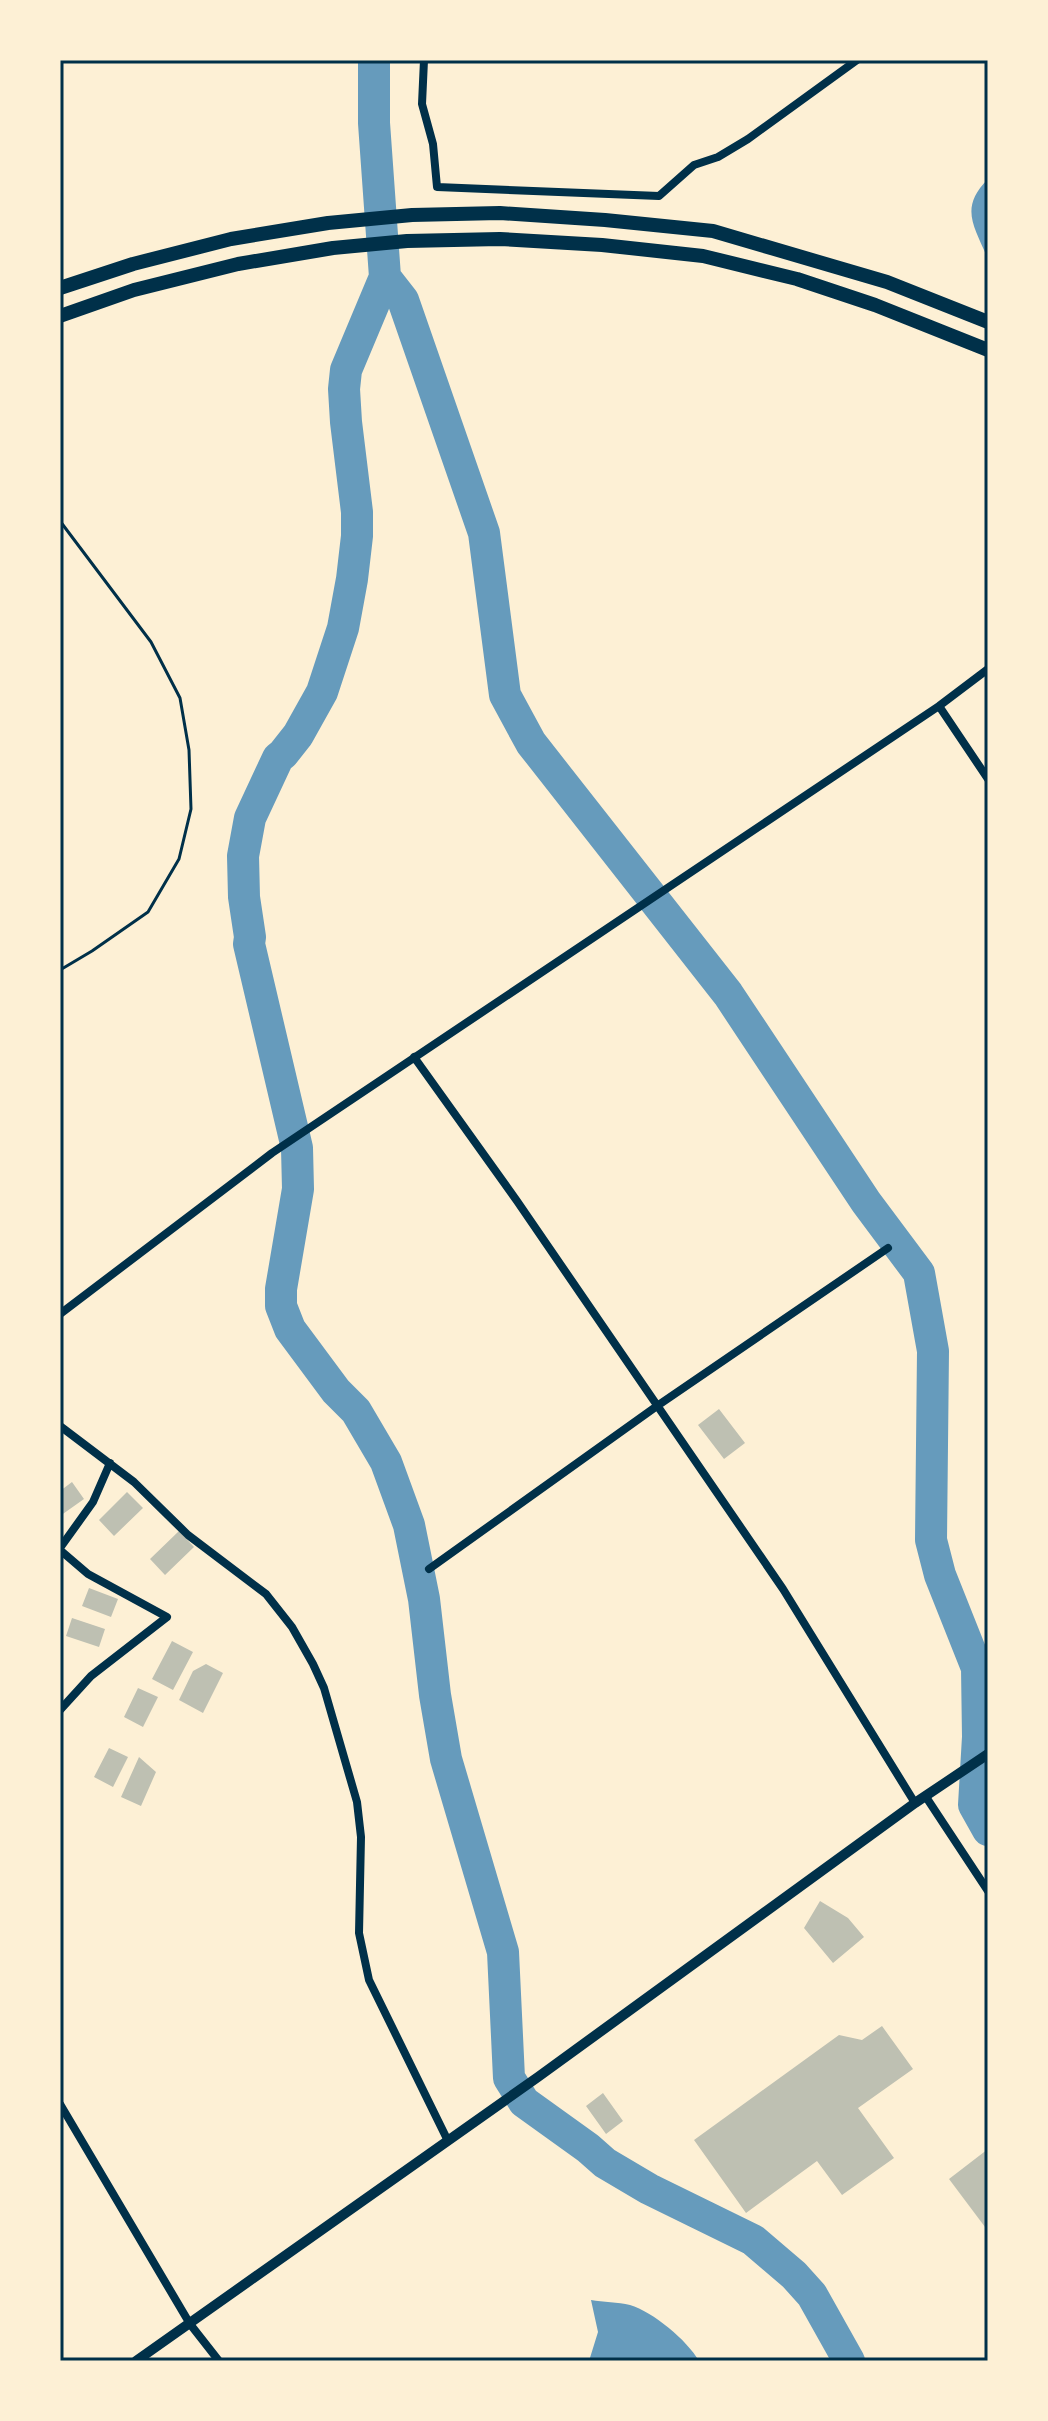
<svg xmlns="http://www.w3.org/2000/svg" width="1048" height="2421" viewBox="0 0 1048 2421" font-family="'Sofia Sans Condensed',sans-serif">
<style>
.water{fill:#669bbc}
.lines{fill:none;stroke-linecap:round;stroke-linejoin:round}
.river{stroke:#669bbc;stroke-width:32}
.building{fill:#bec0b2}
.path{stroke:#003049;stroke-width:3}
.minor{stroke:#003049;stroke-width:8}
.tertiary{stroke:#003049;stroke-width:10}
.trunk{stroke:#003049;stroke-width:14}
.neatline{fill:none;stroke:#003049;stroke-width:3}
</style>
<rect width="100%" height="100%" fill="#fdf0d5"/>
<path class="water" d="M988,179V259C974,226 959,208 988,179Z
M591,2300C603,2302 618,2302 630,2305C653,2312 687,2340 699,2361H589L598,2332Z"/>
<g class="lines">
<path class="river" d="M374,60V123L385,277L346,370L344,389L346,422L357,512V536L352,579L343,628L322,692L298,735L283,754L278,758L250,818L243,856L244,897L250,937L249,944L297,1148L298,1189L281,1289V1306L290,1329L336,1391L356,1411L386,1462L409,1525L424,1599L435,1695L446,1759L503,1952L509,2078L524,2102L588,2148L605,2163L649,2189L753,2240L794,2275L812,2295L849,2361
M385,277L403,300L484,533L505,695L531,743L728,994L866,1202L919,1273L933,1351L931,1540L940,1575L977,1668L978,1737L974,1805L988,1830"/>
</g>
<path class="building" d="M719,1409L745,1443L724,1459L698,1425Z
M72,1482L84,1499L60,1516V1491Z
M127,1492L143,1508L114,1536L99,1520Z
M179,1531L194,1547L165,1575L150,1559Z
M89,1588L118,1599L111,1617L82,1606Z
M72,1618L105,1629L99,1647L66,1636Z
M172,1641L193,1652L173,1690L152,1679Z
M206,1664L223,1673L203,1713L179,1700L193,1671Z
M138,1688L158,1697L143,1727L124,1717Z
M109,1748L128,1757L113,1787L94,1777Z
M139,1757L156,1772L141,1806L121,1797Z
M820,1901L848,1918L864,1937L833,1963L804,1928Z
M882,2026L913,2069L858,2108L894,2158L842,2195L817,2161L746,2213L694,2140L839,2035L862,2040Z
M603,2093L623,2121L606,2134L586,2106Z
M988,2149V2231L949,2179Z"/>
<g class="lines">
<path class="path" d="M60,521L151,642L180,698L189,750L191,809L179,859L148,912L92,951L60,970"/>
<path class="minor" d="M424,60L422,104L433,144L437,187L659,196L694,165L718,157L748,139L857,60
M939,706L988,779
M414,1057L517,1201L783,1589L915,1803
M60,1314L272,1153L939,706L988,669
M60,1426L134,1482L188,1535L266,1594L292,1627L313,1664L324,1688L357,1802L361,1837L359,1933L369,1980L448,2141
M60,1548L93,1502L110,1463
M60,1550L88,1574L167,1617L91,1676L60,1710
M429,1569L657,1406L888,1248
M926,1797L988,1891
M60,2104L190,2324L219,2361"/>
<path class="tertiary" d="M136,2361L538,2077L915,1803L988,1754"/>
<path class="trunk" d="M60,288L133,264L231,239L328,223L412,215L500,213L605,220L713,231L887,282L988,322
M60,316L134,290L238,264L333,248L407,241L500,239L602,245L703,256L797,279L875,305L988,350"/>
</g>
<rect width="1048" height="2421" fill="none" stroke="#fdf0d5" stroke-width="124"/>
<rect x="62" y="62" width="924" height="2297" class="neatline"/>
</svg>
